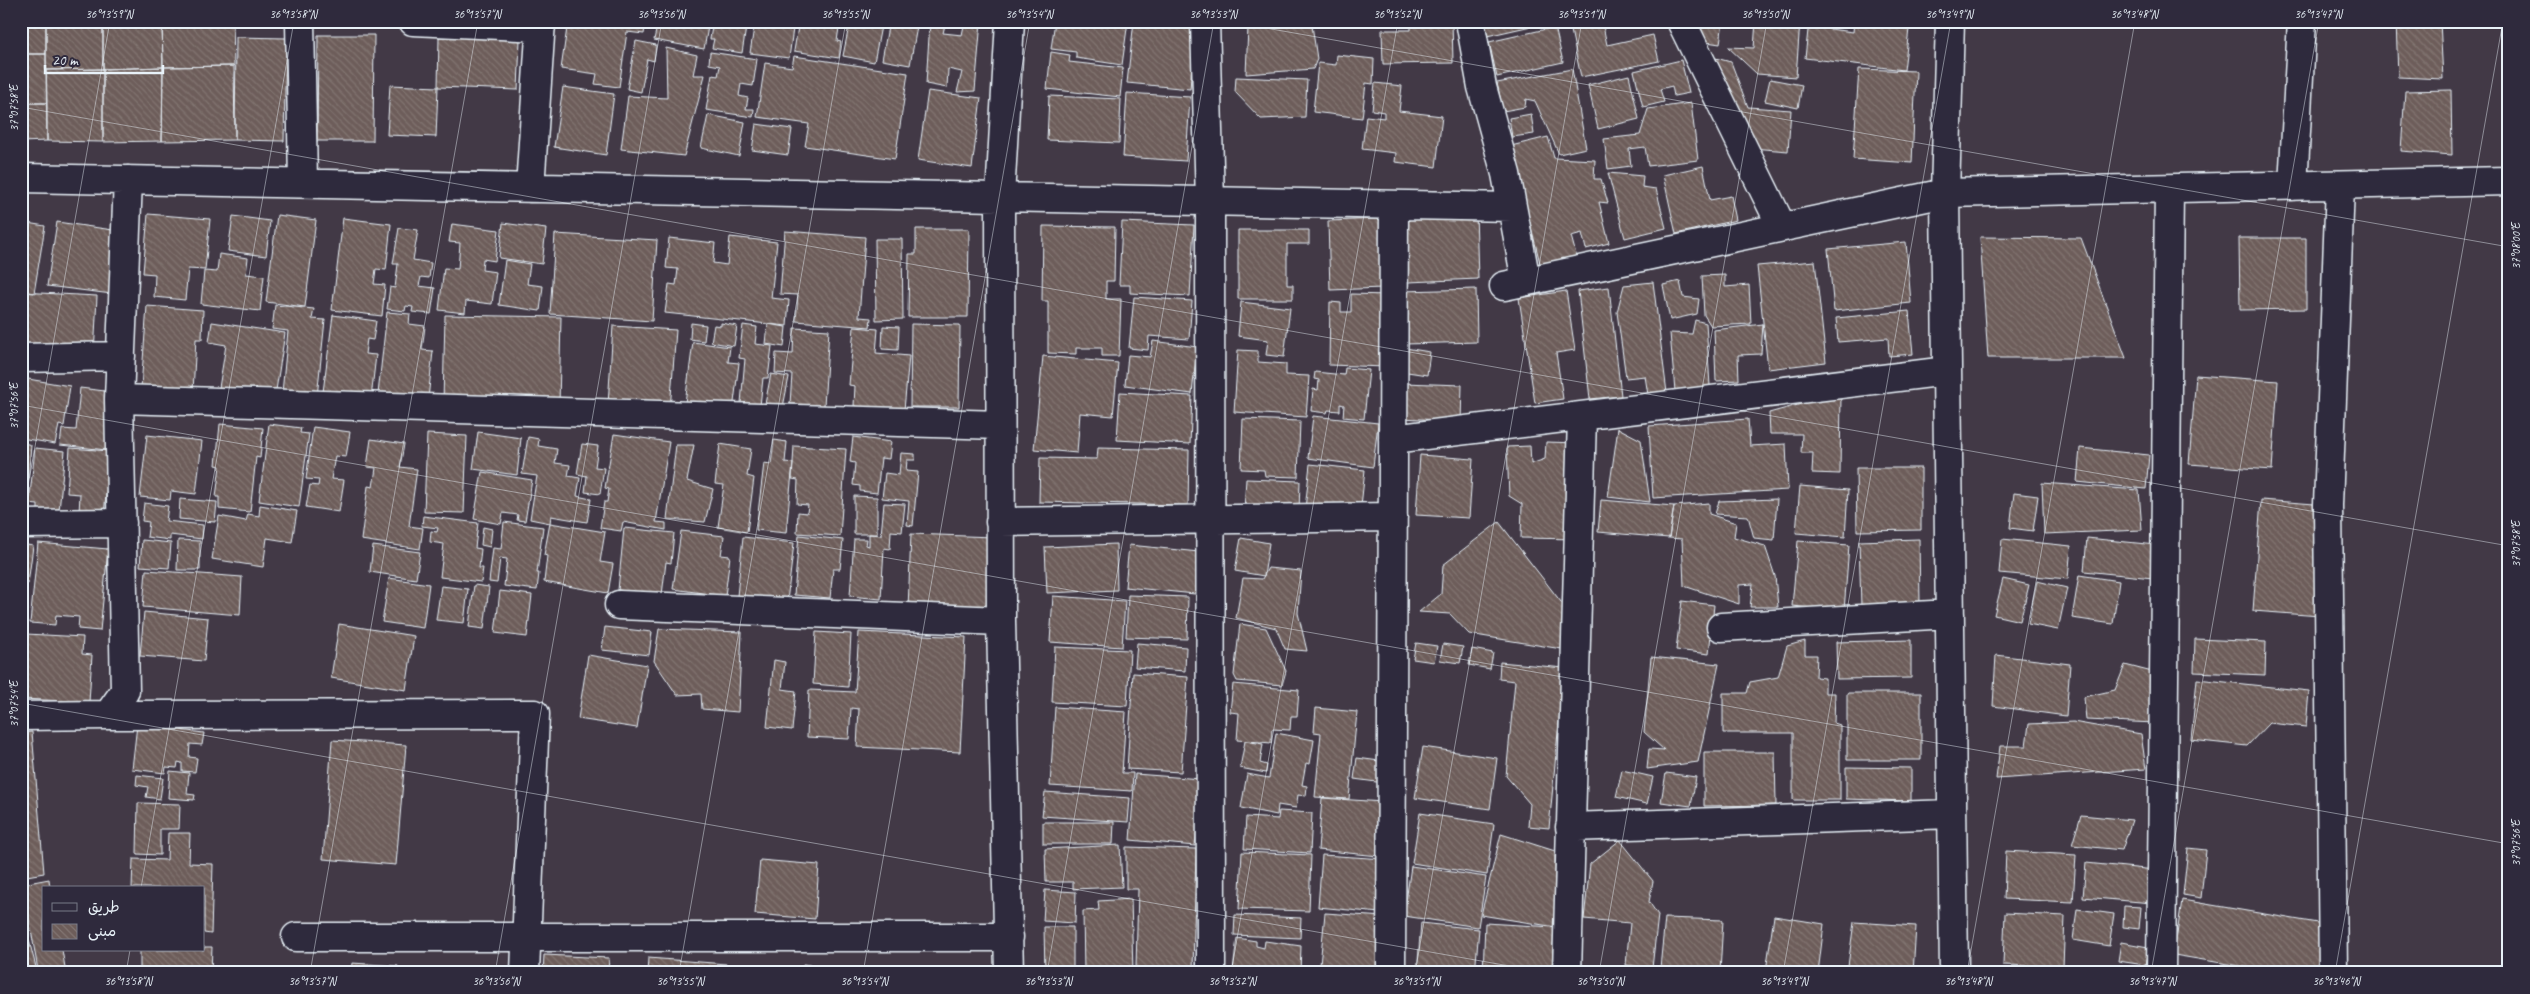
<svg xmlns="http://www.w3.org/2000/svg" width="2530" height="994" viewBox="0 0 2530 994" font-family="Caveat,'Playpen Sans Arabic',sans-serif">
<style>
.building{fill:url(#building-back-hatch);stroke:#e8f1f8}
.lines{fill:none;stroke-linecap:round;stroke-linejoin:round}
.minor-casing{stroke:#e8f1f8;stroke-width:31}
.minor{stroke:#2f2a3d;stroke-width:28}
.ticks{fill:none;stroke:#e8f1f8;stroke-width:1;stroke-opacity:0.45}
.neatline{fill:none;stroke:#e8f1f8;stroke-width:2}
.ticks-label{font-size:12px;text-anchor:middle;fill:#e8f1f8}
</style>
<defs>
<pattern id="building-back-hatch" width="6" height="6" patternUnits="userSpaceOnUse" patternTransform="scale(1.25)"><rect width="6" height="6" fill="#6d5d5a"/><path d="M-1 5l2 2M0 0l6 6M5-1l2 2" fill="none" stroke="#827572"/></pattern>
</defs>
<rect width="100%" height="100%" fill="#423946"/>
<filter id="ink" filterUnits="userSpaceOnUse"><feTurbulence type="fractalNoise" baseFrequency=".02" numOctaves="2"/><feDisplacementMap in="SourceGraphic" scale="10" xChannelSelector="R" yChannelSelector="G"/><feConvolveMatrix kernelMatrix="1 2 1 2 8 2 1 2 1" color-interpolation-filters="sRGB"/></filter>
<g filter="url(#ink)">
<path class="building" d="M21,21H46V54H21Z
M46,21H103V69L46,70Z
M103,21H162L163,67L103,69Z
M162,21H233L234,66L163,67Z
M568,21H646L644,34L627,32L619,87L595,84L597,74L561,69Z
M658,21H709L704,49L654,40Z
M713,21H747L742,53L712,48L714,39H710Z
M755,21H794L789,58L750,53Z
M799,21H840L837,41L841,42L839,58L794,51Z
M850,21H882L874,62L843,56Z
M889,21H918L910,65L882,60Z
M930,21H946L943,33L962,35L965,21H981L975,91L957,92L962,72L948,69L947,88L926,84Z
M1055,21H1128L1122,65L1076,58V52L1051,49Z
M1134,21L1195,27L1190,89L1127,83Z
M1232,21H1288L1312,25L1317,59L1313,69L1246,74L1248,27L1231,26Z
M1411,21H1452L1453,63L1383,64L1382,30H1411Z
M1484,21H1540V24L1487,36Z
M1569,21H1602L1607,45L1653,35L1659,61L1581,77Z
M1692,21H1723L1720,44L1700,41Z
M1756,21H1800L1796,77L1757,74L1728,47L1754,48Z
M1809,21H1831L1830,29L1853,32L1854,21H1910L1904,70L1805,58Z
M2396,21H2440L2443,79L2398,77Z
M1555,27L1563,62L1497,77L1489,42Z
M318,35H374L373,141H317Z
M236,37L286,38L284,141L235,140Z
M439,37L520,39L518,90L438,87Z
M636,41L656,45L654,61L647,59L641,92L627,89Z
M666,48L697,55L693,75H705L684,156L621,149L628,96L667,98Z
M710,52L757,59L753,86L741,84L739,96L748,98L746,109H754L753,117L706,110L712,75L718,76L720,66L709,64Z
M1051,52L1070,55L1069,62L1123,68L1120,97L1047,89Z
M21,54H46L47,103H21Z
M1337,55L1374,59L1373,84L1366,83L1362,118L1313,112L1318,63L1336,65Z
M1704,55L1731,62L1748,107L1791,110L1788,151L1752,148Z
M794,56L908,73L895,159L805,146L809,124L757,117L765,63L792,67Z
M1681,60L1689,93L1674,96L1672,86L1660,89L1664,102L1643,107L1634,71Z
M234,66L235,140L162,141L163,67Z
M163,67L162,141L103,142V69Z
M103,69V142L47,141L46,70Z
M1572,69L1586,148L1559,154L1535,101L1526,99L1525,107L1503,111L1497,83Z
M1859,69L1916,71L1912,163L1853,159Z
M1629,75L1639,119L1598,129L1588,85Z
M1236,77L1307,80L1305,117L1261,119L1235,92Z
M1770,79L1802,85L1798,108L1765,101Z
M1375,83L1402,86L1399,111L1442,116L1436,167L1395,162L1396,153L1362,149L1366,116L1384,118V112L1372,110Z
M390,85L438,87L436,137L387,135Z
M563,87L614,94L606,155L554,147Z
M2451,90L2452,155L2401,151L2405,91Z
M928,91L981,98L972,168L918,160Z
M1127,93L1190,97L1186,161L1123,157Z
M1049,96L1121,99L1119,143L1047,140Z
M21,103H47V141L21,142Z
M1691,103L1698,160L1648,166L1645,147L1629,149L1631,166L1608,169L1604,139L1640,135L1648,109Z
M1531,114L1534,134L1512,137L1509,118Z
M708,115L745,122L739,156L701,148Z
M756,124L792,129L788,155L752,150Z
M1548,137L1554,158L1595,160L1594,179H1601L1608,203L1599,202L1609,243L1586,249L1582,233L1571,236L1577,258L1541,267L1511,146Z
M1703,166L1710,200L1731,196L1736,220L1676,234L1663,175Z
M1608,173L1643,176L1642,187L1656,189L1666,228L1625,238Z
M1476,212L1478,279L1408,282L1405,214Z
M148,214L210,219L205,270L188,269L185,300L154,297L155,274L143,273Z
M277,215L316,220L305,307L266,302Z
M233,216L270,221L266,256L228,251Z
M343,218L391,224L386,270L376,269L374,284L385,285L382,316L332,310Z
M1380,219L1383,288L1330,290L1328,221Z
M21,222L45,226L34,293L21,291Z
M57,222L120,231L112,294L47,286Z
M1122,222L1194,225L1190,296L1130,293V285H1119Z
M503,223L546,229L542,264L499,258Z
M452,224L499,230L495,261L483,259L482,270L496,272L492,304L466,301L465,313L439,310L444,268L458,269L460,243L449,242Z
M1043,226L1115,227L1114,281H1106V299H1121L1119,356H1102V348H1076V354L1048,353V301H1042Z
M399,228L418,230L413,260L431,263L429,278L421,277L419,286L435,288L431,314L412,312L413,307L406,306L405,311L387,309L390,287L395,288L398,264H393Z
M916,229H969L968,317H908L909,254H916Z
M1238,230H1309V244H1287V285H1293V299H1238Z
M785,231L865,237L859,317L871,318L870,327L796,321L798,295L780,294Z
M555,234L657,240L652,321L550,314Z
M730,237L777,242L771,298L789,300L787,326L665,313L669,284L676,285L678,269L666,268L669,238L715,243L713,263L727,265Z
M1980,237L2081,238L2126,358H1988Z
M2239,238H2306V309L2240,310Z
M875,239H902L903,319L876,320Z
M1906,242L1911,303L1834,311L1828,249Z
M219,254L248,258L246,274L264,276L260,311L201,304L204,271L217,272Z
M505,260L530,264L527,284L543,286L540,311L499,305Z
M1815,261L1826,362L1768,369L1757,266Z
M1725,275V287L1749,285L1751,324L1711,326L1704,315L1702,276Z
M1680,281L1683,297L1699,299L1697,314L1670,320L1663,285Z
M1653,282L1667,393L1648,395L1645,376L1626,378L1617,312L1624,285Z
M1609,287L1621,396L1590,399L1578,291Z
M1476,289L1477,342L1405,344L1403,291Z
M1566,291L1575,350L1556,353L1563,399L1535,403L1519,298Z
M21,292L97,296L94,356L21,352Z
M1351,294L1387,295L1386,367L1329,365L1330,302L1341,303V312H1351Z
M1134,297L1192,301L1189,339L1149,336L1148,350L1129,348Z
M1241,302L1290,308L1284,357L1266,355L1268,340L1238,336Z
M275,305L314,309L312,319L325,320L317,397L282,393L288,331L272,329Z
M147,306L203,310L202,339H196L193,391L141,388Z
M1909,311L1913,354L1889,356L1888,338L1838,342L1836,318Z
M387,312L410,314L409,324L425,326L422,350L433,351L428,399L378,394Z
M333,315L376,321L373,340L367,339L365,354L376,355L371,398L323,392Z
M445,315L561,317L559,406L443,403Z
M1695,320L1706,323L1710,386L1675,391L1670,333L1692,334Z
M212,322L285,333L274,403L218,394L226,345L209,342Z
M691,323L706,325L704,341L690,339Z
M721,323L737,326L734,346L711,342L714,325L721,326Z
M768,324L786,327L784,347L766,344Z
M911,324L960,325L959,407H910Z
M1763,324L1761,354L1738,355L1739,380L1716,381L1714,330Z
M743,325L757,327L755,344L772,346L768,378H763L760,406L741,403L745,359L739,358Z
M613,326L676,330L670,410L608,405Z
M883,326L899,327L898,350L882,349Z
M854,327L878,329L876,353L909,356L904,410L854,406L855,386L849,385Z
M794,328L829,330L824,406L790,404L792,374L775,373L776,353L793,354Z
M1153,341L1197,347L1192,394L1125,385L1128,355L1150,357Z
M693,342L730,347L728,362L739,363L733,410L685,403Z
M1405,348L1430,352L1427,375L1401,371Z
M1238,350L1258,351V362L1286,364V375L1309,376L1306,417L1234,412Z
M1043,356L1118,363L1113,416L1080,413L1077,453L1034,449Z
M1345,368L1369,370L1364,419L1343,417L1344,405L1340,404V411L1328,410L1327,413L1311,411L1313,389L1318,390L1319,380L1314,379L1315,372L1344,375Z
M771,374L789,377L783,407L765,404Z
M2196,375L2278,381L2272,470L2189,464Z
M28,379L70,386L64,426L59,425L55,444L21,438V422Z
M1403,383L1462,385L1461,421L1401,418Z
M80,388L113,392L107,450L60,445L62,429L76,430Z
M1120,392L1192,396L1190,444L1117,440Z
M1841,393L1840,474L1812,473L1813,453H1801L1802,434H1770L1769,413Z
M1313,416L1378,423L1373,467L1308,458Z
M1243,419L1300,421L1298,477L1265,476L1264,470L1241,469Z
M1748,419L1750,446L1786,444L1788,490L1653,498L1649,426Z
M220,424L263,428L260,458L256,457L250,512L219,509V497H216L220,466L216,465Z
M269,424L301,428L300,433L309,434L299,507L259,501Z
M313,427L350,432L346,457L335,456L331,479L344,480L339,512L306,507L310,485L318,486L319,480L306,479Z
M1618,428L1641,440L1650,502L1608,497Z
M478,432L521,438L517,475L473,469Z
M427,434L467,436L464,513L424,512Z
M614,434L669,442L656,522L666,523V530L623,522L621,531L600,528L604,502H607L609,489L605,488Z
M147,435L202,441L196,494L171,491L170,500L140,497Z
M528,437L539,439L538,446L557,449L555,463L570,465L568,476L580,478L577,496L591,499L587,522L551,516L550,523L530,519L537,476L522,474Z
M853,437L891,442L889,459L881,458L877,493L860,491V486L853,485L855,463L850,462Z
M371,439L404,444L400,467L417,469L409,526L423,528L420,549L361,540L368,486L373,487L376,468L367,467Z
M774,440L787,442L785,462L793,463L786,533L756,530L764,463L771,464Z
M21,442L31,445L28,480H21Z
M1546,442L1579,443L1578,539L1521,538L1522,504L1509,496L1507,447L1530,446L1531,464L1545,459Z
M582,444L598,446L595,467L604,468L600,494L585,492L587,476L577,474Z
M720,444L751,449L747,476L754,478L747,532L718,527L724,485L715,484Z
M676,445H694L687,481L713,489L705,522L667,519Z
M794,446L846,449L840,536L797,533L798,512L807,513L808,505L797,504L798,480L792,479Z
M35,448L65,451L59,511L38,510V505L29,504Z
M70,448L110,451L104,515L79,513L80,494L67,493Z
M1098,448L1189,450L1188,505L1039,502L1040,458L1097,459Z
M2080,448L2149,455L2146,489L2077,482Z
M901,453L915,454V460H907L906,471L918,472L913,526L907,525L909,501L882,498L885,473L899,475Z
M1420,455L1473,459L1469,518L1416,515Z
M1310,464L1365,470L1360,515L1305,509Z
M1856,468H1921V530L1857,531Z
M482,472L532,480L525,521L517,520L518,515L503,513L501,524L474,519Z
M1246,479L1300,481L1299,512L1244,510Z
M2042,483L2139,490L2142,530L2044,534Z
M1800,486L1848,490L1845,537L1796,533Z
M2014,493L2038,496L2033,531L2010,528Z
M854,496L877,497V534H854Z
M180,499L217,502L215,522L179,519Z
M1777,499L1774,540L1754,538L1748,516L1715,514L1719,501Z
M1601,500L1674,506L1669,538L1598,532Z
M2261,500L2328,505L2320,616L2253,611Z
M144,503L168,506L166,521L203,525L202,539L170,535V540L147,537L149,522L142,521Z
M884,503L905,504L902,532L891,531L890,549L884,548L881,599L850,596L854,539H867L866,545L869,546V534L881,535Z
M1709,503V514L1736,523L1734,537L1765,546L1775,576L1778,607H1750L1753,584L1739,585V604L1684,586L1682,539L1669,538L1674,506Z
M260,505L297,511L292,542L267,538L263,567L212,559L219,516L246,521L248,514L259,516Z
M423,516L478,523L475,548L481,549L479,568H483L481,582L440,577L444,544L430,542L431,531L437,532L438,528L422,526Z
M504,522L543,527L537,573H539L537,590L504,586L507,559L500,558L497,583L489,582L493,548L501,549Z
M1499,522L1568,611L1562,649L1469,634L1450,614L1419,612L1441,594L1443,565Z
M550,523L605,532L600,562L613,564L608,593L544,582L547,556L544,555Z
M483,527L492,529L490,547L481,545Z
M624,528L674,533L671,563L666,562L662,595L618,590Z
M681,531L724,536L721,555L730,556L725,596L673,589Z
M911,534L993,537L990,613L908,609Z
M799,535L843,540L840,569H833L830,598L794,595Z
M743,537L794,543L787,601L737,596Z
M1241,538L1269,543L1264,576L1235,571Z
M2087,538L2156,545L2153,578L2084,571Z
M1919,539L1920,604L1861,606L1859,541Z
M2002,539L2071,546L2068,579L1999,573Z
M142,540L171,543L169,568L140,566Z
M178,540L200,541V570H177Z
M1798,541L1849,545L1844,611L1792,606Z
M38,543L108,549L100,631L78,629L79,617L56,615L55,625L30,623Z
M21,544L33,546L28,584L21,583Z
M1116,544L1117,590L1047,593L1045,547Z
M1129,545L1199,552L1195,594L1125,587Z
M373,546L420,552L416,579L370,572Z
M1268,568L1301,571L1298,613L1307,651L1285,649L1276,628L1236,618L1243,578L1262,579Z
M146,570L242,577L240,615L143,607Z
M2079,575L2119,581L2113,624L2072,618Z
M389,578L429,584L423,628L382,622Z
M2003,579L2029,585L2020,621L1994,615Z
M2037,581L2067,588L2058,630L2028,624Z
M474,585L489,587L484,629L469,627Z
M441,586L468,589L464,623L436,620Z
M500,591L532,595L527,637L495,633Z
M1128,595L1188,597L1187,639L1126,637Z
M1053,596L1125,601L1122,647L1050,642Z
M21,598L27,599L26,634L83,637L82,654L92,655L89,702L21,699Z
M1682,601L1714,605L1709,654L1676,650Z
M144,612L208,618L204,661L140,656Z
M339,624L414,636L406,690L331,678Z
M1240,624L1266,628L1286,671L1282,685L1237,681L1234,675Z
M605,627L652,632L649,655L602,650Z
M659,629L742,632L738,712L702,709L701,694L677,695L654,661Z
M816,632L851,634L848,687L813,684Z
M859,632L966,637L960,752L857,747L859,709L851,708L849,739L807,737L809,690L855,692Z
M2195,639L2266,642L2265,675L2194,672Z
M1911,640V678L1837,679L1836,642Z
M1805,641V655H1817L1816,677L1825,678V693H1835L1834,723L1840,725V800H1793V733H1723V693H1747L1750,682L1778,677L1787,646Z
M1137,643L1186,647L1185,671L1135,667Z
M1416,643L1437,646L1434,662L1413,659Z
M1443,644L1463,647L1460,663L1440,660Z
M1055,647L1130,650L1127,706L1052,702Z
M1472,649L1493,653L1490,669L1469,665Z
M588,655L647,665L637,728L578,719Z
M1996,655L2070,664L2066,716L1993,706Z
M1651,657L1719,664L1698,762L1647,769L1649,749L1664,750L1644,732Z
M774,660L785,662L782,689L796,691L792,730L767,727Z
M1500,662L1564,668L1549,828L1528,826L1530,804L1506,776L1515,681L1499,679Z
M2125,665L2156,673V723L2086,720L2084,697L2115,690Z
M1133,673L1188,677L1181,772L1127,769Z
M2197,679L2309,691L2306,727L2269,723L2247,746L2191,740Z
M1233,684L1299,690L1297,716H1291L1290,730L1272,729L1271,743L1237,740L1239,713L1230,712Z
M1847,693H1921V760H1847Z
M1055,707L1126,712L1122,773H1133L1132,791L1050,786Z
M1316,708L1357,712L1349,799L1315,797L1321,733L1314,732Z
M2073,722L2141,734L2146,769L1996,779L2000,746H2026L2029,724Z
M137,725L204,733L202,745L190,744L189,757L197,758L195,772L182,771V763L178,762L177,768L166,767L165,773L132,769Z
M32,732L44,873L21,877V733Z
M1276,733L1314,740L1310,764L1306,763L1302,785L1307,786L1306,796L1298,795L1296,808L1278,805L1277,815L1241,808L1247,774L1269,778Z
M332,740L406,745L396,865L323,859Z
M1245,741L1263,744L1260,763L1267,765L1266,773L1240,768Z
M1423,747L1497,758L1490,809L1415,798Z
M1704,752H1775L1776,805L1704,806Z
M1357,758L1387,762L1384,783L1354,779Z
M1846,767L1911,768V801L1846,799Z
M1622,770L1653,777L1647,804L1616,797Z
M170,771L189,773L187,794L195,795L194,800L168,798Z
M1666,773L1696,777L1691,806L1661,802Z
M1135,774L1201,779L1195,846L1130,840Z
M137,775L163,778L160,799L146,797L148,787L136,785Z
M1045,792L1130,798L1128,822L1042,816Z
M1322,798L1383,802L1379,856L1318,850Z
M138,803L180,804L179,829H160V855L137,854Z
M1279,811L1312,813L1310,853L1244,849L1246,817L1278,819Z
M1420,813L1494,824L1487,875L1412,863Z
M2081,815L2132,820L2122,850L2072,845Z
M1043,822H1114L1113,844H1043Z
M168,833H190L189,863L213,864L211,934L204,933V888H132L133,859L167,860Z
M1501,834L1555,851L1556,927L1481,915Z
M1620,840L1653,881L1649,902L1658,915L1652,968L1626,965L1630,923L1584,919L1590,864Z
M1120,845L1122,887L1073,889V882H1046L1045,849Z
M1126,847L1196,849L1193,970L1136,968L1138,889H1126Z
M2188,848L2206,850L2201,898L2183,895Z
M2006,851L2076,855L2073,902L2004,899Z
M1242,852L1311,855L1309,911L1239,909Z
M1322,855L1385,859L1380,913L1318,907Z
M760,860L819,865L815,919L755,914Z
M2086,863L2155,870L2152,903L2083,897Z
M1411,866L1486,877L1478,927L1404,916Z
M49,879L50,888H44V950H62L66,973H39L38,970L23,884Z
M1045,890L1076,892L1075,923L1043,921Z
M1131,899L1133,973H1084L1083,911L1099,910L1098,901Z
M2182,900L2329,925L2326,973H2281L2174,955Z
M2124,906L2141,907L2139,929L2123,927Z
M2077,909L2114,914L2109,946L2073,940Z
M1325,913L1384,917L1382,971L1320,965Z
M2005,913L2065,916L2063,967L2003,965Z
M1235,915L1301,918L1300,938L1234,935Z
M1774,916L1824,924L1818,973L1766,971Z
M1665,918L1723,920L1720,972L1660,968Z
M24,921L37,971L32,973H21V922Z
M1854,922L1916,926L1913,973H1847Z
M1421,923L1479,929L1475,973H1417Z
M1485,923L1554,927L1552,973H1483Z
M1044,927H1073V973H1045Z
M1237,938L1256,941V946L1264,948L1265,941L1301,946L1300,973H1255L1233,970Z
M2121,942L2148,947L2145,965L2118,961Z
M204,947H212L211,973H140V950H204Z
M544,955L609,958L608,973H543Z
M648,958L726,964V973H647Z
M352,963L398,966V973H351Z
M803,964L868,973H802Z
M1321,968L1378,973H1321Z"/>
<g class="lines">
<g class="minor-casing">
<path id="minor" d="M300,21L303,183
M413,21L541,27
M1205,21L1210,202L1211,973
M1470,21L1482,87L1506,174L1526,281
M1681,21L1782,227
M1950,21L1945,193L1954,973
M21,178L1512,207
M2293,186L2302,21
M530,188L541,21
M1504,286L1945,193L2509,181
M21,358L121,356
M119,399L1000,425
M1393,439L1947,371
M1000,522L1393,517
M21,524L122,523
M619,605L1001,621
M1721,627L1950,614
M108,715L535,714L525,973
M21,716L108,715L125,691L119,399L128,180
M1570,827L1952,814
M296,937H1009
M1009,973L1001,621L1000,197L1010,21
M1391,973L1394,205
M1567,973L1582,416
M2161,973L2169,189
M2333,973L2328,505L2340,186"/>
</g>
<use href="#minor" class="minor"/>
</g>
</g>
<path class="ticks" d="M1226,21L2509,247M21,107L2509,546M21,405L2509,844M21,526L110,21M21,703L1549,973M141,888L294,21M126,973L130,950M310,973L478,21M495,973L662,21M679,973L846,21M863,973L1030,21M1047,973L1214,21M1231,973L1398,21M1415,973L1582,21M1599,973L1767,21M1783,973L1951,21M1967,973L2135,21M2151,973L2319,21M2335,973L2503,21"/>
<rect width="2530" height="994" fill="none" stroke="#2f2a3d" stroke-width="55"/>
<rect x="42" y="886" width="162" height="65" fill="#2f2a3d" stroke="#797a88"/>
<rect x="52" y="903" width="25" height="8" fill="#2f2a3d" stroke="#797a88"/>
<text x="88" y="912" font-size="15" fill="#e8f1f8">طريق</text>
<rect x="52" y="924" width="25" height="15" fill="url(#building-back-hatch)" stroke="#797a88"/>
<text x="88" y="936" font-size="15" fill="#e8f1f8">مبنى</text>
<path d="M45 65v8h118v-8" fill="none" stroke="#e8f1f8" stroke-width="2.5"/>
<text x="52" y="65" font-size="15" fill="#e8f1f8" stroke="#2f2a3d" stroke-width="4" paint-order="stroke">20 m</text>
<rect x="28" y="28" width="2474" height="938" class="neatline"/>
<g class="ticks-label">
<text x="109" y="18">36°13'59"N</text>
<text x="293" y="18">36°13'58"N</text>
<text x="477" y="18">36°13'57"N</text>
<text x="661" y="18">36°13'56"N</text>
<text x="845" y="18">36°13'55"N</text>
<text x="1029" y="18">36°13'54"N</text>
<text x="1213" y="18">36°13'53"N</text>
<text x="1397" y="18">36°13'52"N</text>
<text x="1581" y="18">36°13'51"N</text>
<text x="1765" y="18">36°13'50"N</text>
<text x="1949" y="18">36°13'49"N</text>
<text x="2134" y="18">36°13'48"N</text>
<text x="2318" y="18">36°13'47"N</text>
<text transform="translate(14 108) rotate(-90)" y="4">37°07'58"E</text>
<text transform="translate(2516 246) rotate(-90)" y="4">37°08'00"E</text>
<text transform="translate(14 406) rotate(-90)" y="4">37°07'56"E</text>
<text transform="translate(2516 544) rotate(-90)" y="4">37°07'58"E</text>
<text transform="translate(14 704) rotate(-90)" y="4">37°07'54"E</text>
<text transform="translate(2516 843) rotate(-90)" y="4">37°07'56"E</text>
<text x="128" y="985">36°13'58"N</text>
<text x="312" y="985">36°13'57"N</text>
<text x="496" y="985">36°13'56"N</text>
<text x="680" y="985">36°13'55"N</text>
<text x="864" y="985">36°13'54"N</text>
<text x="1048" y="985">36°13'53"N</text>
<text x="1232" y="985">36°13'52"N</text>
<text x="1416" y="985">36°13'51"N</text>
<text x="1600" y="985">36°13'50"N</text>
<text x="1784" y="985">36°13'49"N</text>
<text x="1968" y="985">36°13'48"N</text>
<text x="2152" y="985">36°13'47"N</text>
<text x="2336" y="985">36°13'46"N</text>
</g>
</svg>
